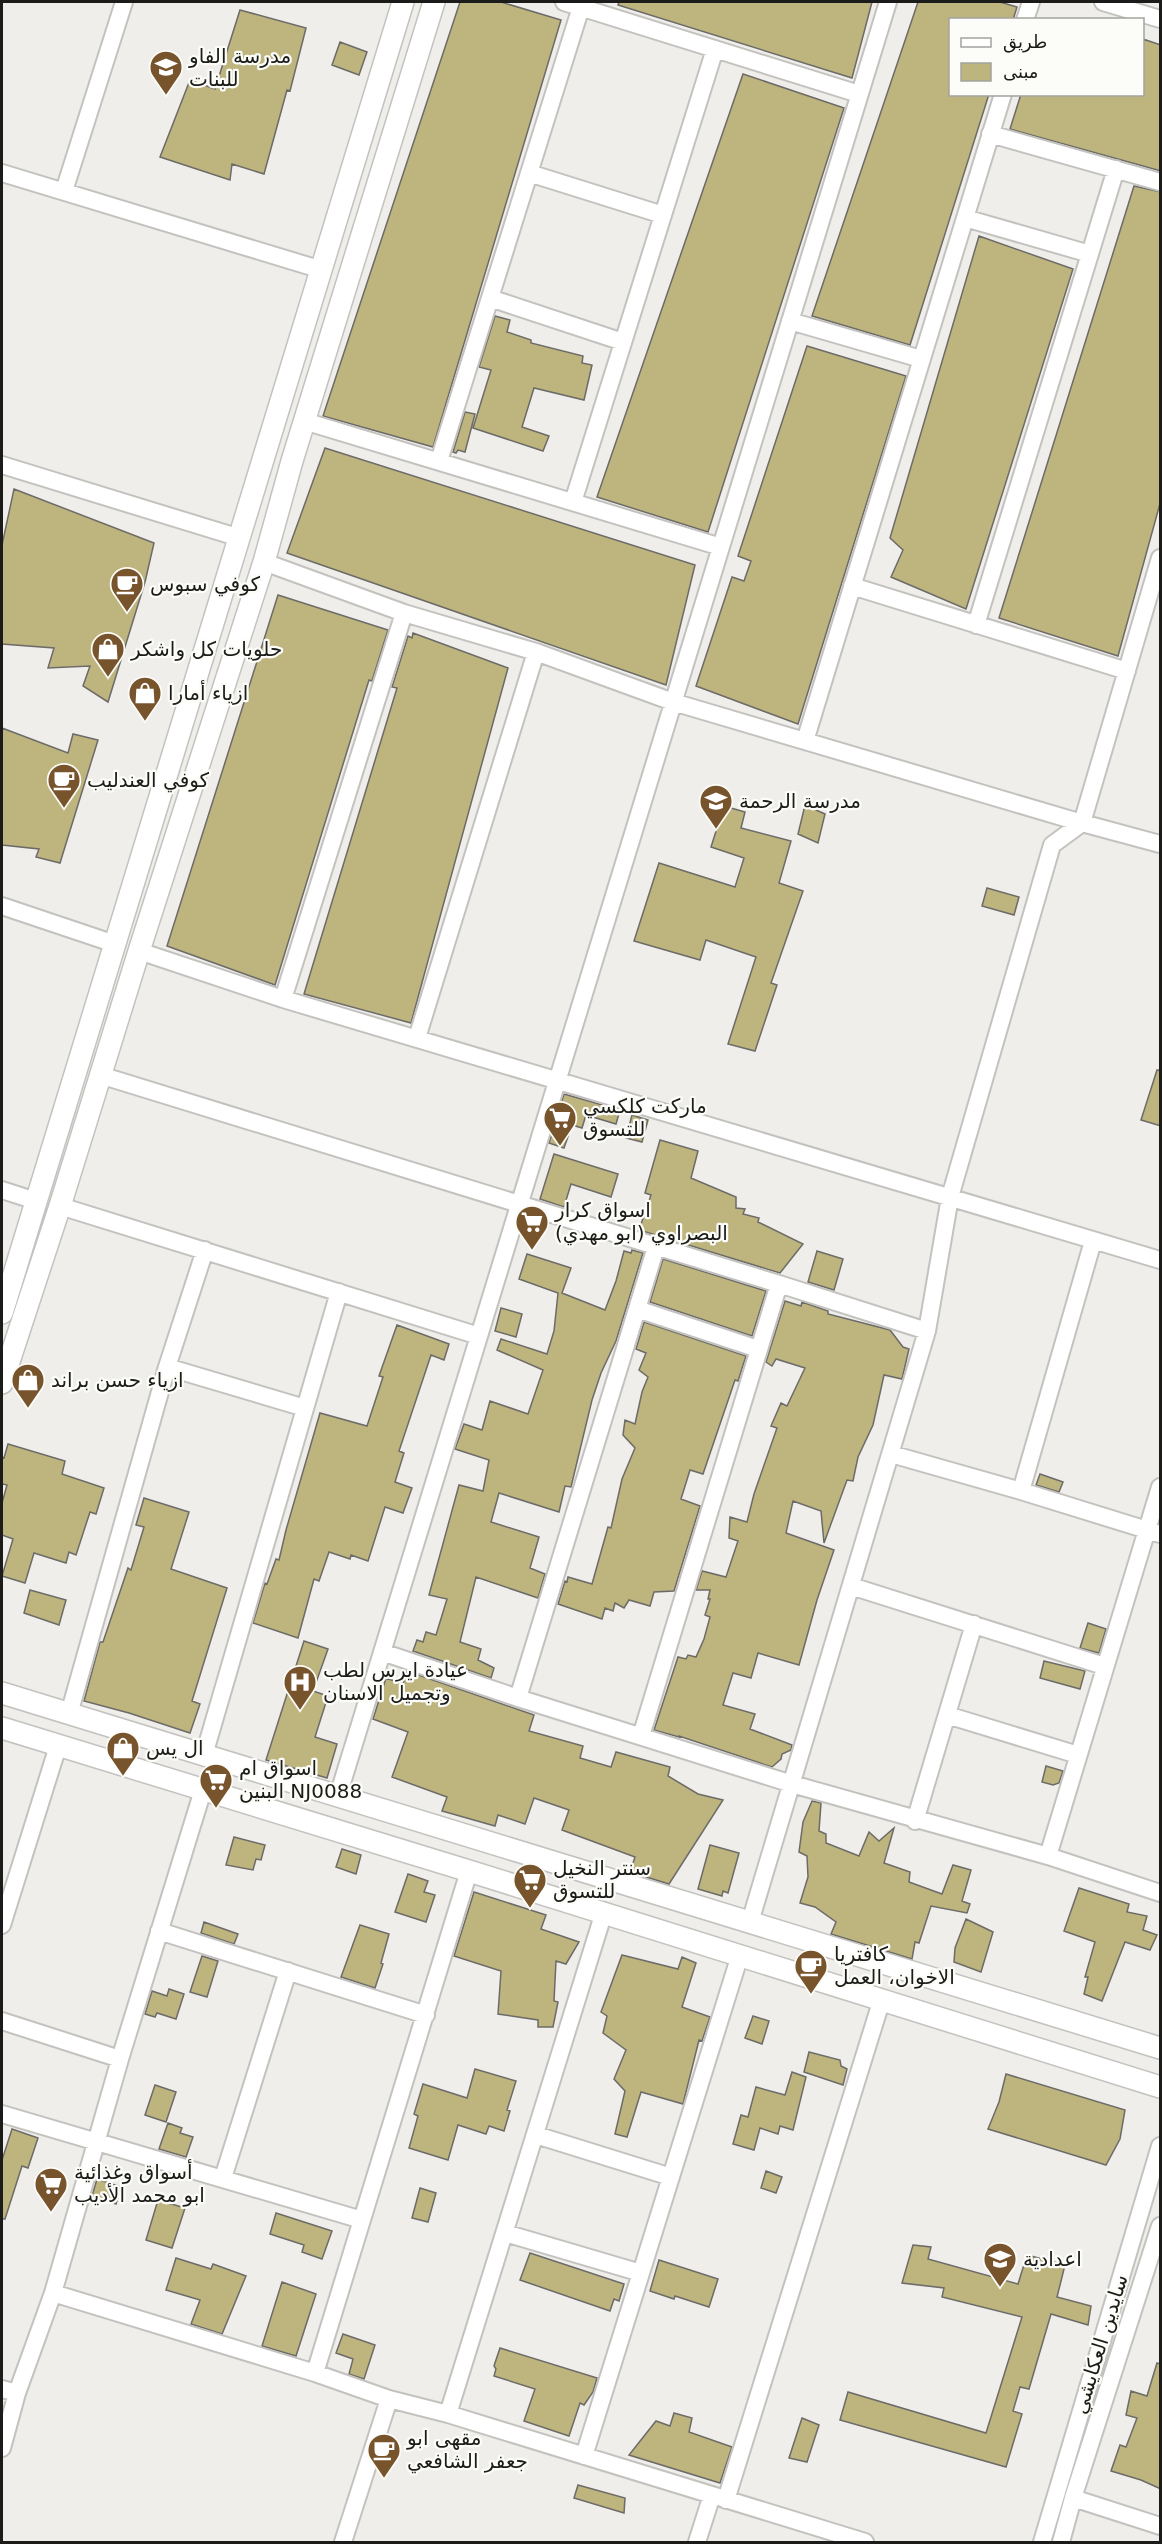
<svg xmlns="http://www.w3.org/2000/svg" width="1162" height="2544" viewBox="0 0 1162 2544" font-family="'DejaVu Sans',Vazirmatn,sans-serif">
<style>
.building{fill:#beb47e;stroke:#6c6b68;stroke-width:1.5}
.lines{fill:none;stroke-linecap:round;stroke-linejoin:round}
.minor-casing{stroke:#c3c2bf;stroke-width:20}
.tertiary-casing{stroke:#c3c2bf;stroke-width:24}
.minor{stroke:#fff;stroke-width:16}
.tertiary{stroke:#fff;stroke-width:21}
.labels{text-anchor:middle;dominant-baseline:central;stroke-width:4.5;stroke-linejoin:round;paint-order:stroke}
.poi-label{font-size:20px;fill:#1b1b19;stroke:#fcfcf8;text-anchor:start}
.street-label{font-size:20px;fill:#1b1b19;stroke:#fcfcf8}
</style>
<rect width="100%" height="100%" fill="#efeeeb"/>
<path class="building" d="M460,2H501L561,20L433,447L323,416Z
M619,2H872L852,78L618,5Z
M918,2H1000L1017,7L1013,20H951V94H989L910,345L812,316Z
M240,10L306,28L290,91L287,90L264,174L232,164L230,180L160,157L190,80L215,89Z
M1143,39L1161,45V171L1010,129L1021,94H1143Z
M340,42L367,52L359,75L332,65Z
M743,74L844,108L708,532L597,497Z
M1134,186L1161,192V500L1118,656L999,618Z
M979,236L1073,269L966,609L891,577L903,550L890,538Z
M495,316L510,320L507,332L531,340V343L583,356L582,363L592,365L584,400L534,388L522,427L549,436L543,451L473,428L491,370L479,367Z
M807,346L906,376L798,724L696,686L732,577L744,581L751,561L738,556Z
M465,412L475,414L465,452L458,450L456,453L453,452Z
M325,448L695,565L666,685L287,553Z
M14,489L154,543L145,582L108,702L83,686L90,666L48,668L54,648L2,644V545Z
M278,595L388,630L372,681L369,680L275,985L167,946Z
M413,633L508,668L411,1023L304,994L397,688L392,687L408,636L412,638Z
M2,728L68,753L73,734L98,740L60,863L36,857L39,849L2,845Z
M805,805L825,814L818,843L798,834Z
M724,806L745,812L741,828L791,841L779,883L803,891L771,983L777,985L755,1051L728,1044L756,957L706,940L700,960L634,941L659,863L735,887L744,858L711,847Z
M987,888L1019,897L1014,915L982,906Z
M1157,1070H1161V1126L1141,1120Z
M564,1094L620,1110L616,1124L586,1115L582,1128L572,1125L564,1148L549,1143Z
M632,1115L648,1120L642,1142L626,1138Z
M660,1140L698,1151L691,1178L736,1197V1208L745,1209L743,1214L759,1218L758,1222L803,1244L780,1273L639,1230L651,1195L645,1193Z
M554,1154L618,1174L611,1197L571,1184L564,1207L540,1199Z
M632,1250L643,1253L616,1341L601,1373L592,1400L571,1487L565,1486L559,1512L499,1493L491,1522L539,1537L530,1568L545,1574L538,1598L476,1577L460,1642L481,1649L478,1660L494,1668L491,1678L413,1651L417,1640L423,1642L426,1632L436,1635L447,1599L429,1595L459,1485L483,1491L489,1460L455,1449L464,1424L482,1430L490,1401L528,1414L543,1370L497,1350L501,1339L547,1354L554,1331L558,1293L519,1279L527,1254L571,1268L562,1293L605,1310L616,1281L624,1251L631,1253Z
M817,1251L843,1259L834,1290L808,1282Z
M663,1259L766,1291L752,1336L650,1302Z
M785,1301L801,1306L802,1302L828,1311V1314L890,1330L903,1347L909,1349L902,1379L884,1375L873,1425L858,1457L853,1481L847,1480L824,1543L821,1511L793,1501L786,1533L834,1550L817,1600L799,1665L758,1653L751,1678L733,1673L723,1705L755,1714L750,1729L792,1745L791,1750L782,1754L781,1759L772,1767L679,1736V1737L654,1730L678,1657L686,1659L688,1655L696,1657L704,1639L710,1617L705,1615L710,1599H708L710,1590H696L702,1571L726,1577L738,1541L729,1538L730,1517L747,1522L754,1494L777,1428L771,1426L781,1403L787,1406L805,1368L776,1359L772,1366L766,1362Z
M501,1308L522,1314L516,1337L495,1331Z
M644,1322L746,1356L738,1381L735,1380L703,1474L690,1470L681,1499L700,1506L674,1591L654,1592L650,1606L629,1600L624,1608L615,1603L613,1611L605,1608L602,1619L558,1604L565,1581L567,1582L568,1577L592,1584L608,1527L611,1528L622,1479L635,1448L623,1435L625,1420L635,1424L642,1392L648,1377L639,1370L646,1353L636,1349Z
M397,1325L449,1344L444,1360L431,1355L399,1451L404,1453L395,1482L412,1488L403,1513L385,1507L368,1561L351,1555L350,1559L329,1552L319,1581L314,1579L298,1638L253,1623L265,1583L267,1584L276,1559L279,1560L286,1530L320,1413L367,1426L383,1377L379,1376Z
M8,1444L65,1461L62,1474L104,1488L96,1514L90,1512L76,1555L69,1552L66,1563L34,1553L25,1583L2,1576L13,1539L2,1535V1503L7,1485L2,1484V1457L4,1458Z
M1040,1474L1063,1482L1059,1492L1036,1485Z
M144,1498L189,1512L171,1569L227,1588L192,1701L200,1704L190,1733L129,1713L84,1701L100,1642H103L128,1568L131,1570L144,1527L136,1525Z
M30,1590L66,1600L59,1625L24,1613Z
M1088,1623L1106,1629L1099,1653L1080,1648Z
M304,1641L328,1649L313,1691L328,1696L315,1737L337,1744L327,1778L266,1760Z
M1044,1661L1085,1671L1080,1689L1040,1678Z
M407,1671L534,1715L529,1731L583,1746L580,1758L611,1767L616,1752L670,1767L668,1776L698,1794L723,1800L669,1884L630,1872L635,1857L562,1830L569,1810L534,1798L525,1824L498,1815L495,1826L442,1811L447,1797L392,1777L408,1732L373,1719L386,1678L403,1684Z
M1046,1766L1063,1771L1059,1783L1053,1785L1042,1782Z
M812,1801L821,1803L819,1831L826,1834V1843L859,1856L869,1832L879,1841L894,1828L884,1863L910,1872L909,1882L942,1894L953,1865L971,1870L962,1901L970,1904L967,1913L931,1906L919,1943L915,1942L912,1959L831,1934L836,1922L815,1907L800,1903L808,1877L807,1856L799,1852L803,1822Z
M234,1837L265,1845L261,1860L256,1859L253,1870L226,1865Z
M710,1845L739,1853L728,1893L723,1891L722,1896L698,1889Z
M342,1849L361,1855L356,1874L336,1867Z
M408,1874L428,1881L424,1892L435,1895L426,1922L395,1912Z
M1079,1888L1129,1904L1127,1912L1147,1916L1143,1930L1157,1935L1150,1950L1125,1942L1102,2001L1084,1994L1088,1977H1085L1095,1942L1064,1931Z
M474,1892L546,1915L541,1929L579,1942L566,1964L556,1961L554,2001L558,2002L553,2027H538V2020L498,2014L501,1971L454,1956Z
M966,1919L993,1932L981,1972L954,1962L955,1948Z
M204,1922L238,1934L234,1944L201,1933Z
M360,1925L389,1934L381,1963L383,1964L375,1988L341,1977Z
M622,1955L678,1969L682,1957L696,1963L682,2007L710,2017L702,2041L699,2040L683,2104L641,2092L627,2137L615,2134L625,2091L614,2079L626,2050L603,2033L607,2016L601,2012Z
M202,1956L218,1961L207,1997L190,1992Z
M169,1989L184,1994L176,2019L157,2013L155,2017L145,2014L152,1991L167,1996Z
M753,2016L769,2021L762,2044L745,2038Z
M809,2052L840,2060L841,2066L847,2069L843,2085L804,2072Z
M475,2069L516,2081L507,2110L510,2111L504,2131L489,2126L486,2134L458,2125L448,2160L409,2148L418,2116L414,2114L423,2084L467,2098Z
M792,2072L806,2077L793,2130L780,2126L778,2134L760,2128L754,2150L733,2144L741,2115L748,2117L756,2087L785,2095Z
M1006,2074L1125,2110L1120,2139L1106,2165L988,2129L999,2102Z
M155,2085L176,2092L166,2122L145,2115Z
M168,2123L182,2128L180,2133L193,2137L186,2157L159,2149Z
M12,2129L38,2138L28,2168L22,2166L5,2219H2V2160Z
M766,2171L782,2177L776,2193L761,2188Z
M97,2179L121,2187L116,2204L92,2196Z
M420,2188L436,2193L428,2222L412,2218Z
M158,2200L185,2208L172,2248L146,2240Z
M276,2213L332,2231L322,2259L302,2252L304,2245L270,2234Z
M913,2245L931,2247L928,2259L1018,2284L1027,2255L1065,2265L1057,2297L1091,2306L1088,2325L1051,2314L1029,2389L1020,2387L1013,2411L1022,2414L1006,2467L840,2420L848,2392L986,2433L1022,2317L942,2297L944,2288L902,2283Z
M530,2253L624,2284L619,2301L614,2299L610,2311L520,2280Z
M176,2258L211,2269L213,2264L246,2276L222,2334L191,2324L200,2300L166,2290Z
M659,2260L718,2279L709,2307L675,2296L674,2299L650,2291Z
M282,2282L316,2294L296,2356L262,2346Z
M343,2334L375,2345L364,2379L349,2374L353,2359L336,2353Z
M500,2348L597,2378L593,2392L584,2405L580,2403L569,2436L524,2421L535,2389L494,2376L496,2369L494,2366Z
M1157,2363L1161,2364V2489L1141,2480L1111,2471L1120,2445L1126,2447L1137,2418L1126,2415L1131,2391L1147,2396Z
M674,2413L692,2418L689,2432L732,2447L720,2483L629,2455L656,2421L670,2426Z
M802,2418L819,2425L807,2462L789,2458Z
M578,2485L625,2498L624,2513L574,2498Z"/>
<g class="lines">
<g class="minor-casing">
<path id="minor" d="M564,2L859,94
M1103,2L1160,19
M1025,20L1031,2
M990,134L1160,182
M2,173L322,270
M529,173L663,215
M64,191L124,2
M965,218L1090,254
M490,298L623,342
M790,321L921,359
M304,421L721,547
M439,461L581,7
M2,465L240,538
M573,502L715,49
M264,562L404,613L536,652L673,702L1082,823L1160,844
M852,586L1127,671
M976,625L1116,169
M805,741L1003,94
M2,906L115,944
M139,951L283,999L1160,1260
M283,999L404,613
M417,1038L536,652
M100,1075L779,1284L927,1331
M2,1190L36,1201
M60,1206L479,1336
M637,1309L758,1349
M167,1367L305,1408
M891,1454L1021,1491L1160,1534
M1021,1491L1093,1241
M851,1586L1104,1666
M382,1652L518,1698L792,1784L1048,1856L1160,1893
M518,1698L656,1247
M69,1714L167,1367L205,1250
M947,1715L1078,1755
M641,1736L779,1284
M204,1755L339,1292
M338,1796L888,2
M915,1821L974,1624
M1048,1856L1160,1487
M750,1922L927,1331L950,1197L1052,845L1082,823L1160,558
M2,1925L58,1746
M159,1931L426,2015
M2,2021L120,2059
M2,2114L362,2220
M536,2135L671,2177
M223,2178L288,1971
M505,2233L641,2273
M53,2293L315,2373L389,2399L448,2414L865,2542
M315,2373L469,1871
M2,2389L17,2393
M448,2414L604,1912
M2,2448L17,2393L53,2293L120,2059L203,1790
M584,2456L740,1955
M1073,2498L1160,2526
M726,2500L882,1999
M343,2542L389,2399
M697,2542L712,2495
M1042,2542L1160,2146
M1061,2542L1073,2498L1160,2226"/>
</g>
<g class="tertiary-casing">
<path id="tertiary" d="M2,1313L403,2
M2,1383L60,1206L139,951L264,562L292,461L434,2
M2,1693L1160,2048
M2,1728L469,1871L1160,2087"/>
</g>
<use href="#minor" class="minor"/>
<use href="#tertiary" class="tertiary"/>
</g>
<defs>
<g id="school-pin" transform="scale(1.725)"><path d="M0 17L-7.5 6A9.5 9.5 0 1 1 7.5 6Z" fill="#78542d" stroke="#fcfcf8"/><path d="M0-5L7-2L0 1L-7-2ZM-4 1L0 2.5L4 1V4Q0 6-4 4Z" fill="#fff"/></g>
<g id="cafe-pin" transform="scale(1.725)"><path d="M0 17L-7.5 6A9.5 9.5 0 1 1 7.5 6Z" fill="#78542d" stroke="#fcfcf8"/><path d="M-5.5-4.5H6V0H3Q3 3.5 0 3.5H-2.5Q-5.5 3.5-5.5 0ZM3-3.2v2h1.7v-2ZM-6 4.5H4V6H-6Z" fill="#fff"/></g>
<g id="shop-pin" transform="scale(1.725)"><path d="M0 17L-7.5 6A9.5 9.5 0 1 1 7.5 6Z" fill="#78542d" stroke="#fcfcf8"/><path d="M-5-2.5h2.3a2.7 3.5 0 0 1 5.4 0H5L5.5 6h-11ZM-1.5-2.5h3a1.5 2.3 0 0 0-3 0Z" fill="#fff"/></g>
<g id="supermarket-pin" transform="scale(1.725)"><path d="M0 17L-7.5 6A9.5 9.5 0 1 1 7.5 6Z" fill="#78542d" stroke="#fcfcf8"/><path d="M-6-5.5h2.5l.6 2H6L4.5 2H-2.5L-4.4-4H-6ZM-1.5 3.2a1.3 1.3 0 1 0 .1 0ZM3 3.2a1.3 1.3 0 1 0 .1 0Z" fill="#fff"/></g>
<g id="hospital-pin" transform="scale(1.725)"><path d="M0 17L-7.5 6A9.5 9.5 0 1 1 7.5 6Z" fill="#78542d" stroke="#fcfcf8"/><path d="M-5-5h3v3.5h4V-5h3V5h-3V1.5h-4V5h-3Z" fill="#fff"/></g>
</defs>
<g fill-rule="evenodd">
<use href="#school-pin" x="166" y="67"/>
<use href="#cafe-pin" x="127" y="584"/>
<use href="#shop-pin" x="108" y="649"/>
<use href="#shop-pin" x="145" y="693"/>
<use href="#cafe-pin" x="64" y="780"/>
<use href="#school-pin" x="716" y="801"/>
<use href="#supermarket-pin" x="560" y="1118"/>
<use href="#supermarket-pin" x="532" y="1222"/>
<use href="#shop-pin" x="28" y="1380"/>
<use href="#hospital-pin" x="300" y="1682"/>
<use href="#shop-pin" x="123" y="1748"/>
<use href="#supermarket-pin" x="216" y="1780"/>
<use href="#supermarket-pin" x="530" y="1880"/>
<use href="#cafe-pin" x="811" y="1966"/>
<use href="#supermarket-pin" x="51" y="2184"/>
<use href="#school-pin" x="1000" y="2259"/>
<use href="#cafe-pin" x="384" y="2450"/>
</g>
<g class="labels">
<g class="poi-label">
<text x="189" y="56">مدرسة الفاو<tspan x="189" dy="23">للبنات</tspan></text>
<text x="150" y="584">كوفي سبوس</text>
<text x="131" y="649">حلويات كل واشكر</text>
<text x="168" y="693">ازياء أمارا</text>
<text x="87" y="780">كوفي العندليب</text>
<text x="739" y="801">مدرسة الرحمة</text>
<text x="583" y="1106">ماركت كلكسي<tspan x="583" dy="23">للتسوق</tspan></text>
<text x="555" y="1210">اسواق كرار<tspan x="555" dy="23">البصراوي (ابو مهدي)</tspan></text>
<text x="51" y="1380">ازياء حسن براند</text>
<text x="323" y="1670">عيادة ايرس لطب<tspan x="323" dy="23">وتجميل الاسنان</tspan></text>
<text x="146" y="1748">ال يس</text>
<text x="239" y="1768">اسواق ام<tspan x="239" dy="23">البنين NJ0088</tspan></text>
<text x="553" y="1868">سنتر النخيل<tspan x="553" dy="23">للتسوق</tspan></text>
<text x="834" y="1954">كافتريا<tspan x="834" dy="23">الاخوان، العمل</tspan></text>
<text x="74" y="2172">أسواق وغذائية<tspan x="74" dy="23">ابو محمد الأديب</tspan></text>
<text x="1023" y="2259">اعدادية</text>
<text x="407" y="2438">مقهى ابو<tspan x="407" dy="23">جعفر الشافعي</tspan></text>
</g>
<g class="street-label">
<text transform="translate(1100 2344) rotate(-73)">سايدين العكايشي</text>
</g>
</g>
<rect width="1162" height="2544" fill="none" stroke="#1b1b19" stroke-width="6"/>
<rect x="949" y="18" width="195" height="78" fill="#fcfcf8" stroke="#a2a29f" stroke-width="1.5"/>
<rect x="961" y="38" width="30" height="9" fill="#ffffff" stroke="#a2a29f" stroke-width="1.5"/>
<text x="1003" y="48" font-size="18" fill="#1b1b19">طريق</text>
<rect x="961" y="63" width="30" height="18" fill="#beb47e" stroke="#a2a29f" stroke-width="1.5"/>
<text x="1003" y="78" font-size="18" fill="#1b1b19">مبنى</text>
</svg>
